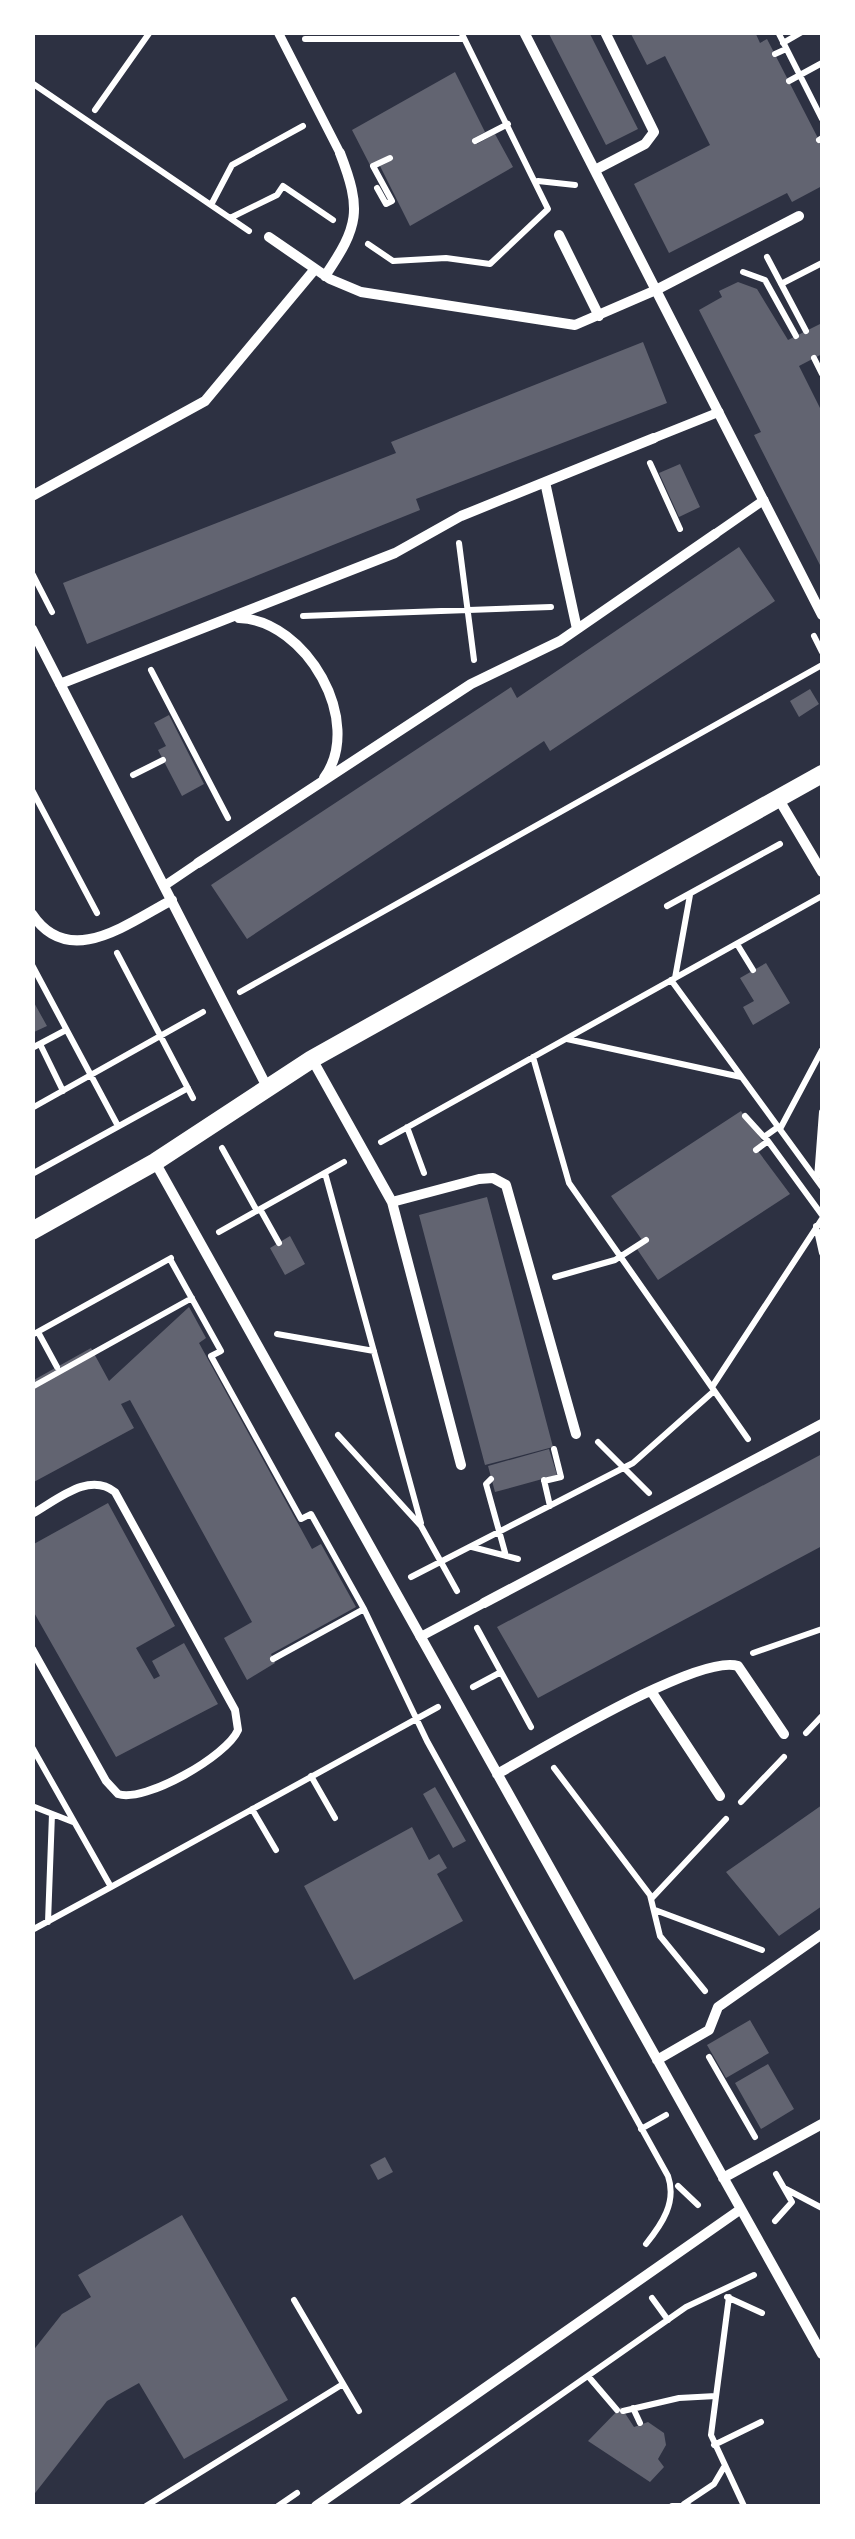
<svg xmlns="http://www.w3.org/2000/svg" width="855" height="2539" viewBox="0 0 855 2539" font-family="'Fira Sans Condensed',sans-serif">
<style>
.building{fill:#626471}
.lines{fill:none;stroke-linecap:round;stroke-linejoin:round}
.path{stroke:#fff;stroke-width:6}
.service{stroke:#fff;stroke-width:8}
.pedestrian{stroke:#fff;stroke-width:9}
.minor{stroke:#fff;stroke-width:10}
.tertiary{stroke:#fff;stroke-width:18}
</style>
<rect width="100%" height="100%" fill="#2d3142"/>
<path class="building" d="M548,32H589L638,129L606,145Z
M630,32H755L760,43L767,39L822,146V186L792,202L787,193L669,253L634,184L710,145L665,56L647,65Z
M455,72L485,132L474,138L477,144L495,134L513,167L410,226L380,166L392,160L389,155L370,165L352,130Z
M738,282L757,289L788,340L822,323V354L799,366L822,412V569L754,435L761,432L699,310L722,297L719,291Z
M643,342L667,403L416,499L420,510L87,644L63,583L396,453L391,442Z
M680,464L700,507L679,517L659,473Z
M739,547L775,601L550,751L544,741L247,939L211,885L511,687L517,698Z
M810,689L819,704L799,717L790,701Z
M169,715L204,784L182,796L158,750L166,746L154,723Z
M766,963L790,1003L753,1025L743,1007L754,1001L740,978Z
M32,999L47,1026L32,1033Z
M741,1111L763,1142L758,1151L790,1194L658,1280L637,1249L642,1240L611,1196Z
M487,1197L553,1447L485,1465L419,1215Z
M290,1236L305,1264L285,1275L270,1248Z
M189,1307L206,1338L199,1343L312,1549L321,1544L356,1607L271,1654L275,1663L247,1680L224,1638L252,1622L130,1400L121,1404L134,1428L32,1483V1381L91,1348L109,1381Z
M549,1449L557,1475L495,1492L488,1466Z
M822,1454V1546L538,1698L497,1627Z
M108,1503L175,1626L136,1648L154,1679L160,1676L152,1661L184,1643L218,1704L116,1757L32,1609V1545Z
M435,1787L466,1841L453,1848L423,1794Z
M822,1805V1906L779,1936L726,1872Z
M412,1827L429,1860L439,1854L447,1868L437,1874L463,1921L354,1980L304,1886Z
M750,2020L769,2053L726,2078L707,2045Z
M768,2064L794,2109L761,2129L735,2083Z
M385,2157L393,2172L378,2180L370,2165Z
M182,2215L288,2400L184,2459L139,2383L107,2401L32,2497V2352L62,2314L91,2297L78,2275Z
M621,2407L634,2427L648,2422L664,2433L666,2445L658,2459L664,2467L650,2482L588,2441Z"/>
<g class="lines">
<path class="path" d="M778,32L822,119
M305,39H464
M783,43L802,32
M775,54L786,49
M789,81L822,63
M32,83L249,231
M95,110L150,32
M819,140L822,138
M475,141L508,124
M538,181L575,185
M377,188L386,204L392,201L373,166L390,158
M211,205L232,165L303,126
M230,218L277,195L283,186L333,220
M368,244L393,261L446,258L490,264L548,209L461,32
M767,257L806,331
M743,272L765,280L796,336
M781,284L822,263
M814,358L822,374
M650,463L680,529
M459,543L474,660
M32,573L52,612
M303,616L551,607
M814,636L822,652
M151,670L228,818
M133,775L163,760
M32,790L97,913
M667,906L780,844
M737,944L753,970
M117,953L193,1098
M32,965L118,1126
M675,978L690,895
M671,980L822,1187
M240,992L822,665
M567,1039L741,1077
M40,1044L63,1091
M32,1048L66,1030
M533,1057L569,1183L748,1439
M32,1108L203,1012
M745,1116L764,1137L778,1127
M407,1127L424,1173
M780,1129L822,1050
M381,1142L822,896
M222,1148L257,1211
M756,1150L768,1141L822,1215
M325,1173L421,1523
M32,1174L188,1088
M817,1178L822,1112
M260,1209L279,1243
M816,1226L822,1253
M219,1232L344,1162
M170,1259L221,1351L211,1356L301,1519L311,1514L364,1609L427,1741L668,2176C677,2202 662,2224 646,2244
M555,1277L615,1260L646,1240
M38,1332L57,1367
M277,1334L374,1351
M32,1335L171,1258
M32,1387L192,1298
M712,1387L822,1219
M338,1435L421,1526L457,1591
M598,1442L649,1493
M491,1479L486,1484L506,1556
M544,1480L550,1506
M544,1481L561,1477L554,1449
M472,1547L518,1559
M411,1577L633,1463L714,1391
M477,1628L531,1727
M753,1653L822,1629
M273,1659L364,1609
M473,1687L501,1672
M806,1733L822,1716
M32,1747L111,1887L438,1707
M554,1768L650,1895L660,1936L705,1991
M311,1776L335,1818
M741,1802L784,1757
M32,1806L73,1822
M252,1809L276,1850
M652,1898L726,1819
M655,1910L762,1950
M48,1922L52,1814
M32,1930L111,1887
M709,2057L755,2137
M641,2129L666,2115
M678,2186L698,2205
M784,2188L822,2208
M775,2221L792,2202L776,2174
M727,2297L762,2313
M729,2297L711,2435L744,2506
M652,2298L668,2320
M294,2300L359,2411
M588,2376L617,2410
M633,2408L640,2423
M623,2411L679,2398L716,2396
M714,2445L761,2422
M684,2504L714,2484L724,2467
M146,2506L343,2384
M278,2506L297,2493
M402,2506L686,2307L754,2275
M672,2506H689"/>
<path class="service" d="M32,1514C57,1500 89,1471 115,1492L235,1710L238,1730C227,1756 145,1803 118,1794L106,1781L32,1649"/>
<path class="pedestrian" d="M278,32L340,153
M654,438L719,412
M715,534L764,500
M164,886L198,863
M420,1637L484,1603"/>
<path class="minor" d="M524,32L822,615
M595,170L645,144L654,132L605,32
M559,235L599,316
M269,237L330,279L361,292L575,325L656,290L799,216
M325,276C359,226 362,210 340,153
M545,482L577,629
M32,496L205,401L315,269
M239,618C306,620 365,722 324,778
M32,629L267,1087
M60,684L395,553L461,516L654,438
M778,798L822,872
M198,863L471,684L560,641L715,534
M32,914C69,970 128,923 172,900
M312,1059L392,1202L461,1465
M155,1162L822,2354
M392,1202L479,1179L493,1178L506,1185L576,1434
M484,1603L822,1424
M651,1691L720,1796
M497,1774C539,1751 699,1653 738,1666L784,1734
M657,2060L709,2030L718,2007L822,1934
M723,2178L822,2124
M316,2506L741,2209"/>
<path class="tertiary" d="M32,1231L155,1162L312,1059L822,774"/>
</g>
<rect width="855" height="2539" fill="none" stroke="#ffffff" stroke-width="70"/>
</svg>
